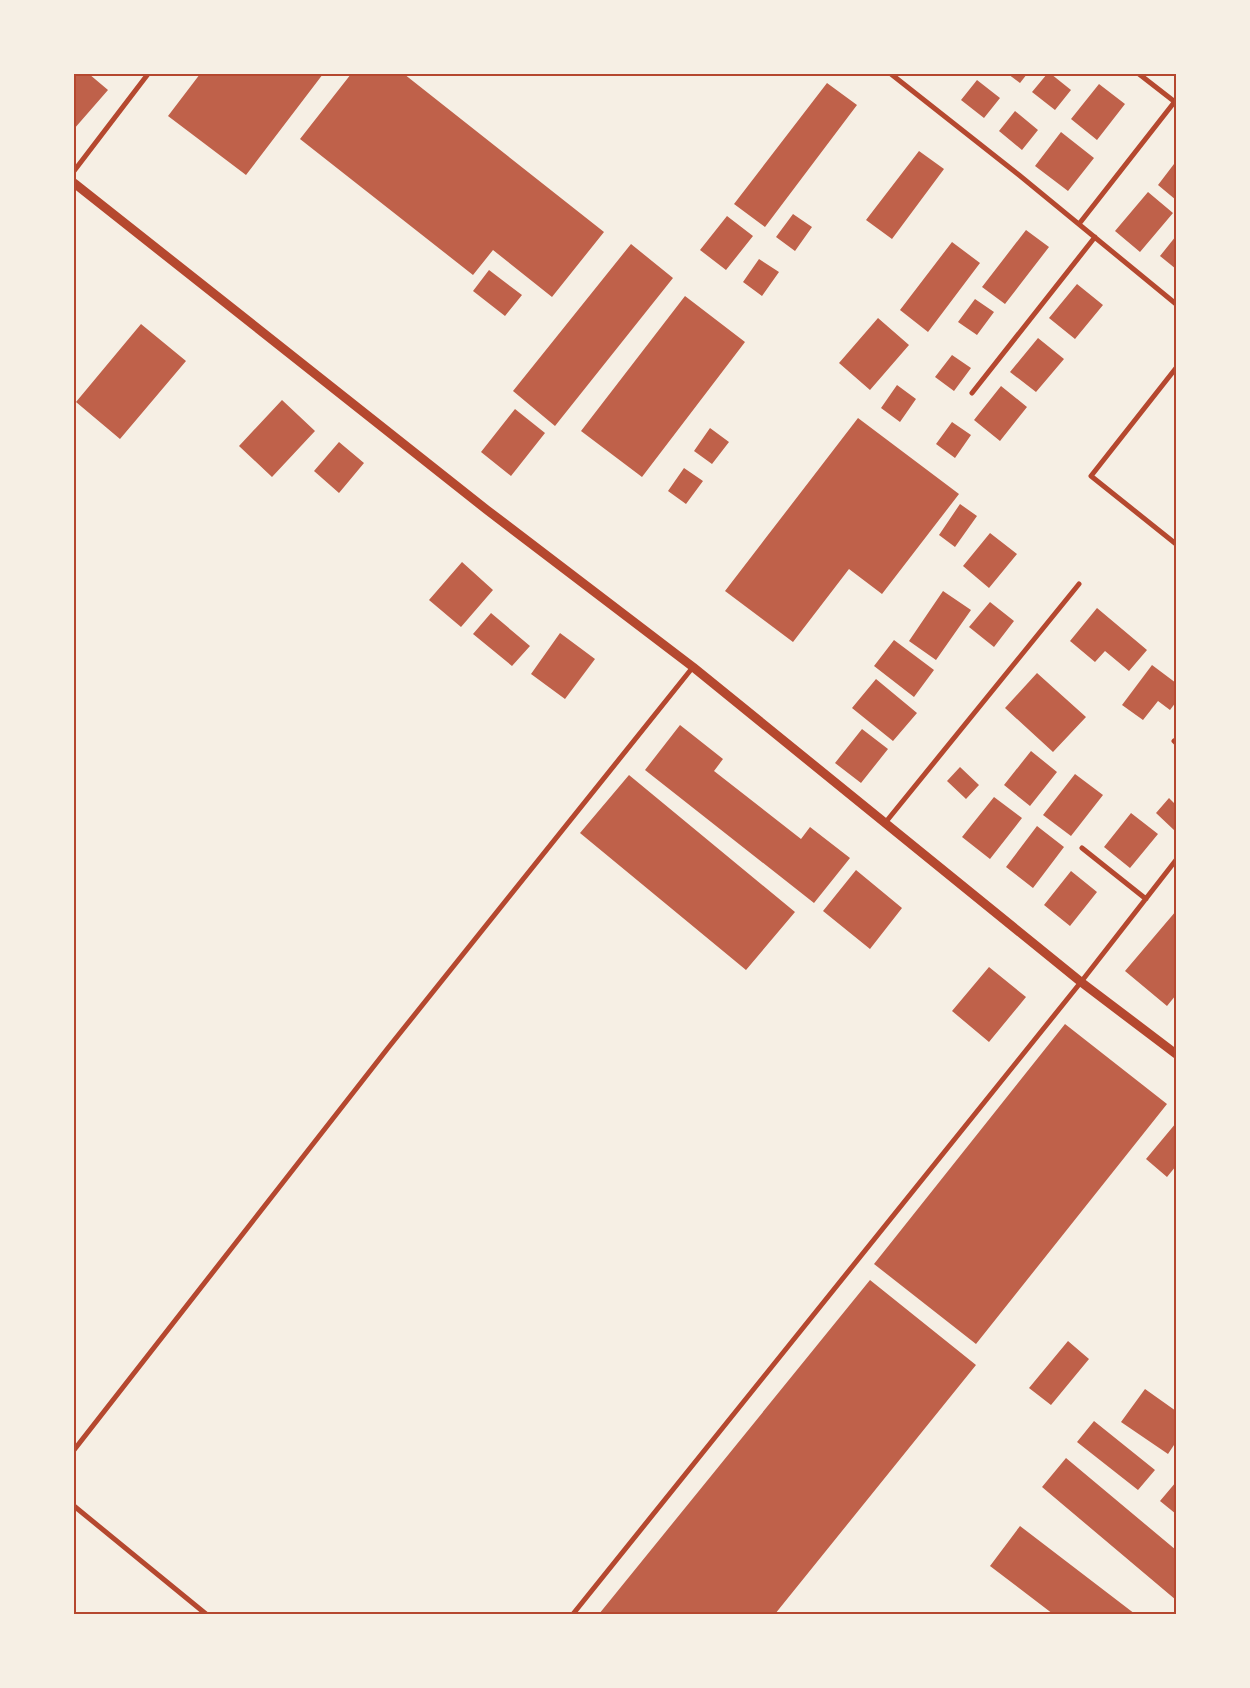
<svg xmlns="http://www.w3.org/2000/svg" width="1250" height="1688" viewBox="0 0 1250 1688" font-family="Barlow,sans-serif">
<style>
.building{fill:#bf614a}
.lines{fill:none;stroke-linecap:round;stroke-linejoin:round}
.minor{stroke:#b5482f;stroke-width:5}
.tertiary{stroke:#b5482f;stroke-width:9}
.neatline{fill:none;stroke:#b5482f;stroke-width:2}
</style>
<rect width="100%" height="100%" fill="#f6efe4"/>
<path class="building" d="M74,74H89L108,90L74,129Z
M200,74H323L246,175L168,116Z
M351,74H404L604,232L552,297L493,250L473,275L300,139Z
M1008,74H1027L1020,83Z
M1047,74H1051L1071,90L1055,110L1032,92Z
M977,80L1000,98L984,118L961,100Z
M827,83L857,105L765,227L734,204Z
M1099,84L1125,104L1097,140L1071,119Z
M1015,111L1038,130L1022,150L999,131Z
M1061,132L1094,158L1068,191L1035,166Z
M919,151L944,169L892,239L866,220Z
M1174,164L1176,166V200L1158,185Z
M1148,192L1173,213L1140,252L1115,231Z
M793,214L812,227L795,251L776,237Z
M727,216L753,236L726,270L700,250Z
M1026,230L1049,247L1005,304L982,287Z
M1176,236V269L1160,256Z
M952,242L980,263L928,332L900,310Z
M631,244L673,278L555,426L513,391Z
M759,259L779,272L762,296L743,282Z
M489,270L522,295L505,316L473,291Z
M1077,284L1103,305L1075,339L1049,318Z
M685,296L745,342L642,477L581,431Z
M975,299L994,312L977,335L958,322Z
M878,318L909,345L870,390L839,363Z
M141,324L186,361L120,439L76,402Z
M1038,338L1064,359L1036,392L1010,372Z
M952,355L971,368L954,391L935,377Z
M897,385L916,399L900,422L881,408Z
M1001,386L1027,407L1000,441L974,420Z
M282,400L315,431L272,477L239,446Z
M515,409L545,433L511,476L481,452Z
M858,418L959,494L882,594L849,569L793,642L725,591Z
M952,422L971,435L955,458L936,444Z
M710,428L729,442L712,464L694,451Z
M339,442L364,463L339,493L314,471Z
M684,468L703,481L686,504L668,491Z
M960,504L977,516L955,547L939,535Z
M990,533L1017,554L989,588L963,566Z
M462,562L493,590L461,627L429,600Z
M943,591L971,610L936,660L909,641Z
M990,602L1014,621L994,647L969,627Z
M1097,608L1147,650L1129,671L1105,651L1095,662L1070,641Z
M491,613L530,646L512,666L473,634Z
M560,633L595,659L565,699L531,674Z
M894,640L934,670L914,697L874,666Z
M1152,665L1176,683V702L1170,710L1158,701L1143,720L1122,705Z
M1037,673L1086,717L1053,752L1005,708Z
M876,679L917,713L893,741L852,708Z
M680,725L723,759L714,771L801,839L810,827L850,858L814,903L645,770Z
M862,729L888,749L861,783L835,763Z
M1031,751L1057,772L1030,806L1004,785Z
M960,767L979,785L966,799L947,781Z
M1075,774L1103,795L1071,836L1043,815Z
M629,775L795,912L746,970L580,833Z
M994,797L1022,818L990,859L962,837Z
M1169,798L1176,805V829L1175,831L1156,813Z
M1131,813L1158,834L1130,868L1104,847Z
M1037,826L1064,847L1033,888L1006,867Z
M856,870L902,908L870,949L823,911Z
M1071,871L1097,892L1070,926L1044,905Z
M1176,911V995L1167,1006L1125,971Z
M989,967L1026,997L989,1042L952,1011Z
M1065,1024L1167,1104L976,1344L874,1264Z
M1176,1123V1166L1167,1177L1146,1159Z
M870,1280L976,1365L775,1614H599Z
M1068,1341L1089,1359L1051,1405L1029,1388Z
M1145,1389L1176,1411V1442L1168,1454L1121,1422Z
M1094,1421L1155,1470L1138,1490L1077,1442Z
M1066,1458L1176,1550V1600L1042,1487Z
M1176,1482V1514L1160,1501Z
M1020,1526L1135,1614H1053L990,1566Z"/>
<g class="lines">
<path class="minor" d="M891,74L1019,175L1176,304
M1139,74L1175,102
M74,171L148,74
M1079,224L1176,100
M1176,368L1091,476L1176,544
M972,393L1095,237
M1174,741L1176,743
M885,823L1079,584
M1082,848L1146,899
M74,1450L388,1048L693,667
M74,1506L206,1614
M573,1614L1081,982L1176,860"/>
<path class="tertiary" d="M74,183L487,510L693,667L1081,982L1176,1054"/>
</g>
<rect width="1250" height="1688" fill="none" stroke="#f6efe4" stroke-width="150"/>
<rect x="75" y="75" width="1100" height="1538" class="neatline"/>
</svg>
